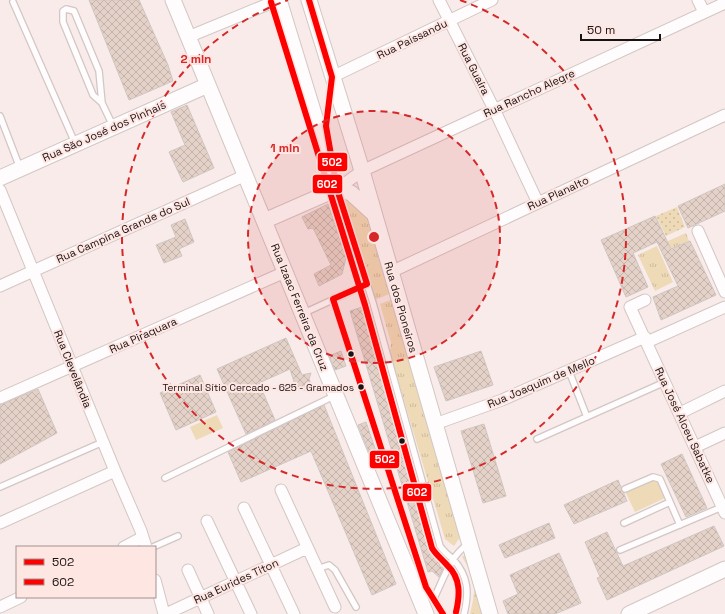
<svg xmlns="http://www.w3.org/2000/svg" width="725" height="614" viewBox="0 0 725 614" font-family="'Space Grotesk',sans-serif">
<style>
.grass{fill:url(#grass-tufts)}
.park{fill:url(#park-dots)}
.pitch{fill:#eedab7}
.building{fill:url(#building-cross-hatch);stroke:#cfc6c2}
.lines{fill:none;stroke-linecap:round;stroke-linejoin:round}
.lane-casing{stroke:#d2c7c5;stroke-width:8}
.street-casing{stroke:#d2c7c5;stroke-width:13}
.secondary-casing{stroke:#d2c7c5;stroke-width:17}
.lane{stroke:#fefcfc;stroke-width:5.5}
.street{stroke:#fefcfc;stroke-width:11}
.secondary{stroke:#fefcfc;stroke-width:15}
.bus-1-casing{stroke:#fee6e3;stroke-width:9}
.bus-2-casing{stroke:#fee6e3;stroke-width:9}
.bus-1{stroke:#f00;stroke-width:6}
.bus-2{stroke:#f00;stroke-width:6}
.ring{fill:none;stroke:#d62828;stroke-width:2;stroke-dasharray:7 5}
.bus-dot{fill:#1a1211;stroke:#fee6e3;stroke-width:1.5}
.labels{text-anchor:middle;dominant-baseline:central;stroke-width:4;stroke-linejoin:round;paint-order:stroke}
.bus-label{font-size:10px;fill:#1a1211;stroke:#fee6e3;text-anchor:end}
.street-label{font-size:11px;fill:#1a1211;stroke:#fee6e3}
.centre{fill:#d62828;stroke:#fee6e3;stroke-width:2}
.ring-label{font-size:12px;text-anchor:middle;font-weight:bold;fill:#d62828;stroke:#fee6e3;stroke-width:4;stroke-linejoin:round;paint-order:stroke}
.line-badge{stroke:#fee6e3;stroke-width:1.5}
.badge-label{font-size:11px;text-anchor:middle;font-weight:bold;fill:#fff}
</style>
<defs>
<pattern id="grass-tufts" width="24" height="20" patternUnits="userSpaceOnUse"><rect width="24" height="20" fill="#eedab7"/><path d="M3 7l-1-3M5 7V3M7 7l1-3M15 17l-1-3M17 17v-4M19 17l1-3" fill="none" stroke="#ccba9c"/></pattern>
<pattern id="park-dots" width="8" height="8" patternUnits="userSpaceOnUse"><rect width="8" height="8" fill="#eedab7"/><path d="M2 2h.1M6 6h.1" fill="none" stroke="#ccba9c" stroke-width="1.8" stroke-linecap="round"/></pattern>
<pattern id="building-cross-hatch" width="8" height="8" patternUnits="userSpaceOnUse"><rect width="8" height="8" fill="#e4d2c8"/><path d="M0 0l8 8M0 8l8-8" fill="none" stroke="#c3b3ab"/></pattern>
</defs>
<rect width="100%" height="100%" fill="#f8ebe9"/>
<path class="grass" d="M338,192L374,216L396,291L373,301Z
M686,233L689,241L663,252L659,245Z
M657,246L673,282L655,291L638,255Z
M398,297L465,530L454,546L445,539L390,353L391,343L380,304Z
M468,552L486,614H470C476,589 477,579 462,557Z"/>
<path class="park" d="M677,207L685,227L666,236L656,216Z"/>
<path class="pitch" d="M217,415L223,428L196,440L190,427Z
M656,478L665,498L635,512L625,491Z"/>
<path class="building" d="M89,0H139L168,65L173,81L129,100Z
M187,105L214,168L183,182L169,152L185,145L171,112Z
M725,184V211L688,228L678,206Z
M328,204L346,258L342,274L319,286L314,274L331,265L313,228L308,229L302,217Z
M655,216L671,249L690,241L716,295L661,320L653,297L678,286L657,242L633,253L648,287L626,297L601,240Z
M185,219L194,242L179,249L182,256L164,263L156,245L176,237L171,225Z
M362,307L440,566L443,568L439,577L432,571L428,572L350,311Z
M286,338L302,375L311,373L309,379L313,390H301L295,385L290,369L259,383L275,420L246,434L217,369Z
M341,351L346,366L335,370L329,356Z
M481,351L493,385L446,401L434,367Z
M200,375L216,412L176,430L160,393Z
M38,389L57,433L0,464V405Z
M324,405L396,584L372,595L311,451L241,482L228,452Z
M366,422L379,460L373,462L358,425Z
M484,424L506,496L483,503L461,431Z
M682,454L707,508L686,517L661,464Z
M618,480L627,501L574,524L564,505Z
M549,523L555,538L505,558L499,545Z
M714,526L724,546L607,600L597,578L600,577L585,542L607,532L623,566Z
M559,553L581,603L555,614H508L503,601L518,594L510,575Z"/>
<g class="lines">
<g class="lane-casing">
<path id="lane" d="M13,2L75,143
M102,103L93,95L63,22V11L66,9L74,11L99,71L102,103L113,126
M0,116L20,168
M327,134L326,126L331,87
M338,192L373,303L440,546C444,552 448,555 453,559C469,577 469,593 464,614
M333,299L426,587L443,614
M304,313L367,284
M569,371L587,417
M537,439L665,382
M165,478L334,396
M0,487L103,442
M625,489L653,477L660,479L680,525
M624,523L670,502
M153,547L178,536
M620,550L722,507
M317,569L329,565L335,570L356,607
M433,600C443,581 449,557 468,544"/>
</g>
<g class="street-casing">
<path id="street" d="M439,0L494,109L538,203
M698,0L704,12
M188,37L278,0
M332,77L492,0
M337,189L362,171L725,3
M0,190L115,471L141,531L146,547
M698,231L725,292
M391,272L725,115
M0,286L246,175
M645,300L630,307L725,513
M647,342L725,307
M0,398L285,272
M680,413L725,391
M435,424L502,400L645,337
M695,447L725,433
M281,490L335,607
M244,508L294,614
M207,521L251,614
M0,523L115,471
M124,547L143,537
M188,570L208,614
M155,580L164,614
M0,607L21,597
M166,614L307,548"/>
</g>
<g class="secondary-casing">
<path id="secondary" d="M173,0L426,614
M279,0L337,189
M309,0L360,164L490,614
M0,178L208,85
M264,221L337,189L351,193L374,214
M629,614L725,569"/>
</g>
<use href="#lane" class="lane"/>
<use href="#street" class="street"/>
<use href="#secondary" class="secondary"/>
<g class="bus-1-casing">
<path id="bus-1" d="M309,0L332,77L326,126L337,189L367,284L333,299L426,587L443,614"/>
</g>
<g class="bus-2-casing">
<path id="bus-2" d="M271,2L365,305L432,548C436,555 442,559 447,565C461,578 460,595 456,612"/>
</g>
<use href="#bus-1" class="bus-1"/>
<use href="#bus-2" class="bus-2"/>
</g>
<circle cx="374" cy="237" r="126" fill="#d62828" fill-opacity=".12"/>
<g class="ring">
<circle cx="374" cy="237" r="126"/>
<path d="M460 0A252 252 0 1 1 288 0"/>
</g>
<g class="bus-dot">
<circle cx="351" cy="354" r="3.5"/>
<circle cx="361" cy="387" r="3.5"/>
<circle cx="402" cy="441" r="3.5"/>
</g>
<g class="labels">
<g class="bus-label">
<text x="354" y="387">Terminal Sítio Cercado - 625 - Gramados</text>
</g>
<g class="street-label">
<text transform="translate(412 39) rotate(-26)">Rua Paissandu</text>
<text transform="translate(474 69) rotate(63)">Rua Guaíra</text>
<text transform="translate(529 93) rotate(-25)">Rua Rancho Alegre</text>
<text transform="translate(104 131) rotate(-24)">Rua São José dos Pinhais</text>
<text transform="translate(558 193) rotate(-25)">Rua Planalto</text>
<text transform="translate(123 230) rotate(-24)">Rua Campina Grande do Sul</text>
<text transform="translate(300 307) rotate(68)">Rua Izaac Ferreira da Cruz</text>
<text transform="translate(401 307) rotate(74)">Rua dos Pioneiros</text>
<text transform="translate(143 335) rotate(-24)">Rua Piraquara</text>
<text transform="translate(73 369) rotate(68)">Rua Clevelândia</text>
<text transform="translate(541 382) rotate(-23)">Rua Joaquim de Mello</text>
<text transform="translate(685 425) rotate(65)">Rua José Alceu Sabatke</text>
<text transform="translate(236 581) rotate(-25)">Rua Eurides Titon</text>
</g>
</g>
<circle cx="374" cy="237" r="6" class="centre"/>
<g class="ring-label">
<text x="196" y="63">2 min</text>
<text x="285" y="152">1 min</text>
</g>
<g class="line-badge">
<rect x="317" y="152" width="31" height="20" rx="4" fill="#f00"/>
<rect x="312" y="174" width="31" height="20" rx="4" fill="#f00"/>
<rect x="369" y="450" width="31" height="19" rx="4" fill="#f00"/>
<rect x="402" y="483" width="30" height="19" rx="4" fill="#f00"/>
</g>
<g class="badge-label">
<text x="332" y="166">502</text>
<text x="327" y="188">602</text>
<text x="385" y="463">502</text>
<text x="417" y="496">602</text>
</g>
<rect x="16" y="546" width="140" height="52" fill="#fee6e3" stroke="#a3918f"/>
<rect x="24" y="559" width="20" height="6" fill="#ff0000" stroke="#a3918f"/>
<text x="52" y="566" font-size="12" fill="#1a1211">502</text>
<rect x="24" y="579" width="20" height="6" fill="#ff0000" stroke="#a3918f"/>
<text x="52" y="586" font-size="12" fill="#1a1211">602</text>
<path d="M581 34v6h79v-6" fill="none" stroke="#1a1211" stroke-width="2"/>
<text x="587" y="34" font-size="12" fill="#1a1211" stroke="#fee6e3" stroke-width="3" paint-order="stroke">50 m</text>
</svg>
